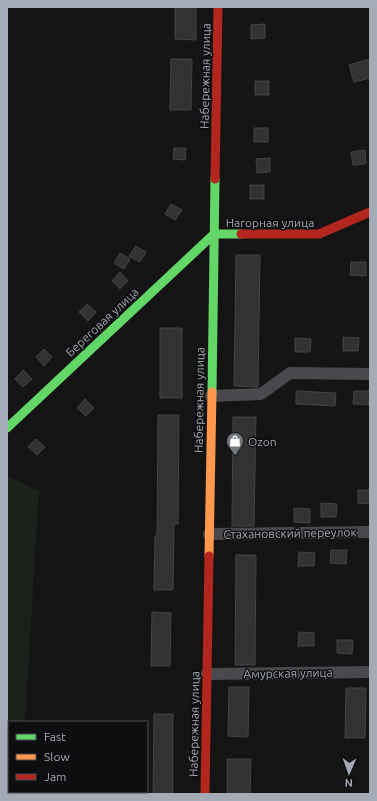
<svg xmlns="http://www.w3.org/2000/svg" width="377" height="801" viewBox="0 0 377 801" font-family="Ubuntu,sans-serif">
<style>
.green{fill:#1a211b}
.building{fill:#323233;stroke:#424448}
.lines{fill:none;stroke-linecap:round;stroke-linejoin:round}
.street{stroke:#48494d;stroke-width:12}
.fast{stroke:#63d668;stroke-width:9}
.slow{stroke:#ff974d;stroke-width:9}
.jam{stroke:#b3261e;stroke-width:9}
.labels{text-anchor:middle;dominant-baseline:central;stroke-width:3;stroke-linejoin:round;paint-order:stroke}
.street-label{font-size:12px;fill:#a4aab6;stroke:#0e0e10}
.poi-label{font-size:12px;fill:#a4aab6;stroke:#0e0e10;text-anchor:start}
</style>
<rect width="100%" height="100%" fill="#141414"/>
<path class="green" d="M7,476L39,491L25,722H9V792H21L20,794H7Z"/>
<path class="building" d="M175,7H196V40L175,39Z
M265,24V38L251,39V25Z
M171,59H192L191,110H170Z
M370,59V78L354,82L349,65Z
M255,81H269V95H255Z
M254,128H268V142H254Z
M174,148H186L185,160L173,159Z
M365,150L366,164L353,165L351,152Z
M270,158V172L257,173L256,159Z
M250,185H264V199H250Z
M171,204L182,210L175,220L165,214Z
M136,246L146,252L140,262L129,256Z
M120,253L130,259L124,269L114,263Z
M236,255H260L258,387L234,386Z
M351,262H366V276L350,275Z
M120,272L128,281L120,289L112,281Z
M87,304L96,312L88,321L79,312Z
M160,328H182V398H160Z
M343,337L359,338L358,351H343Z
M295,338L311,339L310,352H295Z
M44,349L52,357L44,366L36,357Z
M23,370L32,379L23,387L15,379Z
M296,391L336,393L335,406L296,404Z
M354,391H370L369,405L353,404Z
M85,399L94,408L86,416L77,408Z
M158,415H179L178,524H174L173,590H154L155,536H157Z
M233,417H256L254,526H232Z
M36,439L45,447L37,455L28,447Z
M358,490H370V504L358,503Z
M321,503L337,504L336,517H321Z
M294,508L310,509V523L294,522Z
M331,550H347L346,564L330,563Z
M299,552L315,553L314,566H298Z
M236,555H256L255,665H235Z
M152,612L171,613L170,666H151Z
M299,632L314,633V646H298Z
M337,640H353L352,654L337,653Z
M229,687H249L248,737L228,736Z
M346,688H366L365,738H345Z
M154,714H173V794H153Z
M227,759H251L250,794H227Z"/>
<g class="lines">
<path class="street" d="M211,396L261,394L290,373L370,374
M209,534L370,532
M207,674L370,672"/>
<path class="fast" d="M212,392L215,179
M7,428L214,234H241"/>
<path class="slow" d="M209,556L212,392"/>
<path class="jam" d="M215,179L218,7
M241,234H319L370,212
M205,794L209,556"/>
</g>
<defs>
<g id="shop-pin" transform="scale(0.9)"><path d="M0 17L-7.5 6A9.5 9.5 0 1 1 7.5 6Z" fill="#72767d" stroke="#0e0e10"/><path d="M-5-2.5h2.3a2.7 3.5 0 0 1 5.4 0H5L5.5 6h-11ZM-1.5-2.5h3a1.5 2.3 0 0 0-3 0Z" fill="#fff"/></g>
</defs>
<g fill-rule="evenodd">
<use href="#shop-pin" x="235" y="441"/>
</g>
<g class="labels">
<g class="street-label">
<text transform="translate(205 76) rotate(-89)">Набережная улица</text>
<text x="270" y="222">Нагорная улица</text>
<text transform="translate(102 322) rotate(-43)">Береговая улица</text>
<text transform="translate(199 400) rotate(-89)">Набережная улица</text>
<text transform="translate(290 533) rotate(-1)">Стахановский переулок</text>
<text transform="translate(288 673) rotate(-1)">Амурская улица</text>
<text transform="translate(194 724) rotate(-89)">Набережная улица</text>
</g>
<g class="poi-label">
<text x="248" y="441">Ozon</text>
</g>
</g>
<rect width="377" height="801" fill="none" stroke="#a4aab6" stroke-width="16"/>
<rect x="8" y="721" width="140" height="72" fill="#0e0e10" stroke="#4a4c52"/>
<rect x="16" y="734" width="20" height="6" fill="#63d668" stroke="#4a4c52"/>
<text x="44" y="741" font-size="12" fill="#a4aab6">Fast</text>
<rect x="16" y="754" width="20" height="6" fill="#ff974d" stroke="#4a4c52"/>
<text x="44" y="761" font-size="12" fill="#a4aab6">Slow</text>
<rect x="16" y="774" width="20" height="6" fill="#b3261e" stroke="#4a4c52"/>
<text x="44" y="781" font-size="12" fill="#a4aab6">Jam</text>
<g transform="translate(349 773) rotate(182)" stroke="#0e0e10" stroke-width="3" paint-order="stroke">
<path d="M0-3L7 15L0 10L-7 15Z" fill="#a4aab6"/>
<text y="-6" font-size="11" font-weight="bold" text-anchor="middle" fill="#a4aab6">N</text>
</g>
</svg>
